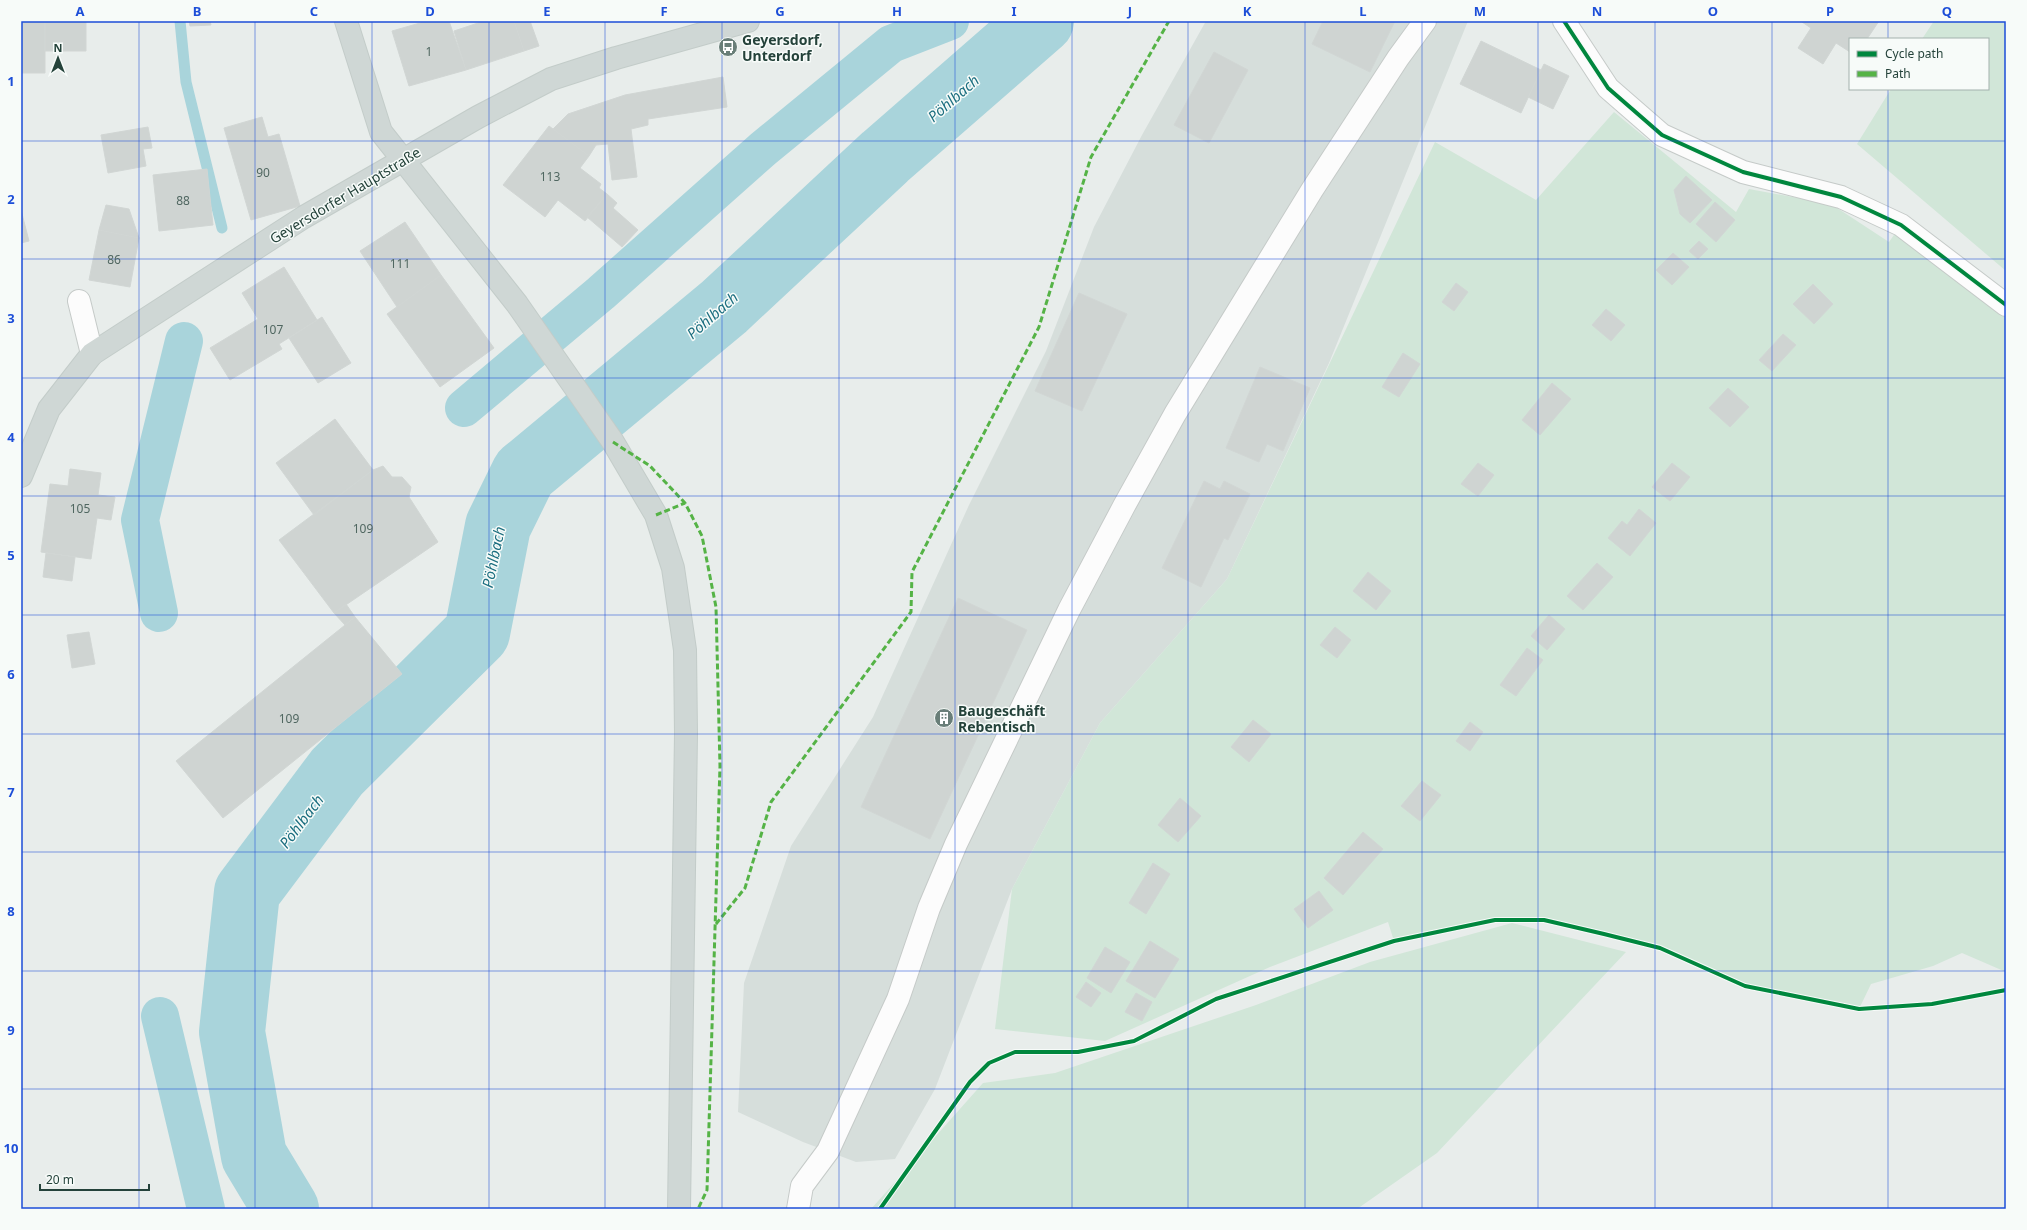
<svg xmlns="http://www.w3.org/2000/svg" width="2027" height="1230" viewBox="0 0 2027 1230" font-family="'Noto Sans',sans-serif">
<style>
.built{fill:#d6dedb}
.green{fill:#d1e6d8}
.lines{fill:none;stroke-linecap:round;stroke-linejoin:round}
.stream{stroke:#a9d4db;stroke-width:11}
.canal{stroke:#a9d4db;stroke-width:38}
.river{stroke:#a9d4db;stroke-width:66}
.building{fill:#cfd4d2;stroke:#d1d6d4}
.minor-casing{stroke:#c5cac8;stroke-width:24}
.major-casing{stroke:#c3ccc9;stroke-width:24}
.minor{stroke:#fcfcfc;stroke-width:22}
.major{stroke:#cfd7d5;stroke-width:22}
.quiet{stroke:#55b346;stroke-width:3;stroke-dasharray:6 3;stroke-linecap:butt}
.cycleway-casing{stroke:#f7fbf9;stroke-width:6}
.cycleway{stroke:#00873e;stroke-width:4}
.grid{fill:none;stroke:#1d4ed8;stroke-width:1;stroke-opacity:0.55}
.labels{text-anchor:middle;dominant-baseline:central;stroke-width:3;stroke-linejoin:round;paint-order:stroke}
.number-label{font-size:12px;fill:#506761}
.poi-label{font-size:14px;font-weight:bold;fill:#24423a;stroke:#f7fbf9;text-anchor:start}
.street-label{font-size:14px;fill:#24423a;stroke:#f7fbf9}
.water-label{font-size:15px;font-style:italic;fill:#1c6f80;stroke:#f7fbf9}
.neatline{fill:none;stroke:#1d4ed8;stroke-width:1.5}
.grid-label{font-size:13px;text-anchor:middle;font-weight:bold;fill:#1d4ed8}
</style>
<rect width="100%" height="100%" fill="#e8edeb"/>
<path class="built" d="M1206,21H1468L1329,363L1227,579L1100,723L1012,889L935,1089L895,1159L856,1162L803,1142L738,1112L744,983L791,846L873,717L969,505L1046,351L1094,227L1142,135Z"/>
<path class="green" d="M1934,21H2006V271L1857,144L1891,89H1988V39H1922Z
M1614,112L1736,212L1749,189L1831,204L1889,242L1901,225L2006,305V972L1962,953L1933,966L1871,984L1859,1009L1745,986L1660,948L1544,920H1495L1394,941L1388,922L1270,967L1105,1041L995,1029L1012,889L1100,723L1227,579L1435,142L1536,200Z
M1512,923L1626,952L1437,1153L1357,1209H871L983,1083L1055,1073L1256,1005L1370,962Z"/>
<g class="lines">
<path class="stream" d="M180,21L186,82L222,228"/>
<path class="canal" d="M464,408L601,293L763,149L891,44L950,21
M159,613L140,520L184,341
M160,1016L206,1209"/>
<path class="river" d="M286,1209L254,1156L232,1032L247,892L337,772L477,633L498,526L524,473L724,307L885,157L1041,21"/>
</g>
<path class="building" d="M21,21H45V73H21Z
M45,21H86V51H45Z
M189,21H210L211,25L190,26Z
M427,21H449L466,70L409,86L392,31Z
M484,21H514L524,51L466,70L454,31Z
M514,21H530L539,46L524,51Z
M1323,21H1395L1370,72L1312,44Z
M1802,21H1879L1867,39H1850V52L1836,43L1823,64L1798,48L1811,28L1802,22Z
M1481,41L1541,70L1521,113L1460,84Z
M1214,52L1248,70L1209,143L1174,125Z
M1544,64L1569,76L1553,109L1528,97Z
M723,77L727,107L648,119V125L631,129L637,177L612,180L608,144L596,145L589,156L553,129L568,114L625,95Z
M262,117L268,137L279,134L300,206L251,220L224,128Z
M549,126L589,156L580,168L601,184L599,188L607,194L585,221L558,200L545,217L503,185Z
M148,127L152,148L143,149L146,166L108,173L101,135Z
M207,169L213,225L159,231L153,175Z
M1686,176L1712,200L1690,223L1680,214L1674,190Z
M607,194L617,203L613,208L638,230L622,247L587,217Z
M1715,202L1735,220L1716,242L1696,224Z
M106,205L129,209L139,238L99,230Z
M21,210L29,241L21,243Z
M405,222L441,275L397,307L360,251Z
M99,230L139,238L130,287L89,280Z
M1699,241L1708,249L1698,259L1689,251Z
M1673,253L1689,267L1672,285L1656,270Z
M284,267L317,320L279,344L282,349L230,380L210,348L258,319L242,293Z
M441,275L494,348L440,387L387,314Z
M1456,283L1468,292L1454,311L1442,302Z
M1813,284L1833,304L1814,324L1793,304Z
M1079,293L1127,314L1082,411L1035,391Z
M1606,309L1625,325L1611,341L1592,325Z
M322,317L351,363L318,383L289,338Z
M1783,334L1796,345L1772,371L1759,360Z
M1403,353L1420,364L1399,397L1382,387Z
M1260,367L1310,388L1283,451L1267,444L1259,462L1226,448Z
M1552,383L1571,399L1540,435L1522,420Z
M1728,388L1749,407L1730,427L1709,408Z
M335,419L373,470L314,515L276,463Z
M1478,463L1494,475L1478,496L1461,484Z
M1672,463L1690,477L1670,501L1652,487Z
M383,466L392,477H402L411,487L409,497L438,542L334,613L279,540L373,470Z
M70,469L101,473L98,495L115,497L111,520L97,518L91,559L41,552L50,484L68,486Z
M1204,481L1220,489L1224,481L1250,494L1228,540L1224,538L1201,587L1162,568Z
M1639,509L1656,523L1630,556L1608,538L1622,521L1627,525Z
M46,553L75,557L72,581L43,577Z
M1597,563L1613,577L1583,610L1567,596Z
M1368,572L1391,591L1376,610L1353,591Z
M958,598L1027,630L930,839L861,807Z
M346,604L355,617L345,625L334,613Z
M1549,615L1565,629L1547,650L1531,636Z
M355,617L402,674L223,818L176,761Z
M1335,627L1351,640L1337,658L1320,645Z
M89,632L95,664L72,668L67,635Z
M1527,648L1543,660L1516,696L1500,685Z
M1253,720L1271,734L1249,762L1231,747Z
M1470,722L1483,732L1470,751L1456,741Z
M1422,781L1441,795L1420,821L1401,806Z
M1180,798L1201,816L1178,842L1158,825Z
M1363,832L1383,849L1343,895L1324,878Z
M1153,863L1170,874L1146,914L1129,903Z
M1319,891L1333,910L1308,928L1294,909Z
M1150,941L1179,959L1155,998L1126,981Z
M1105,947L1130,962L1111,993L1087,978Z
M1086,982L1101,993L1091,1007L1076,997Z
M1136,993L1152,1002L1142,1021L1125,1012Z"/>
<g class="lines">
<g class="minor-casing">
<path id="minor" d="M1564,21L1608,88L1662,135L1743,172L1841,197L1901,225L2006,305
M79,301L92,354
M798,1209L802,1186L828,1151L898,999L929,908L956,844L1069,610L1124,506L1175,414L1312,190L1398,58L1425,21"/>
</g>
<g class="major-casing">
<path id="major" d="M346,21L381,132L517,304L613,442L656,515L673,568L685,650L686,734L679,1209
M21,476L49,409L92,354L304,217L478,117L551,79L616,58L748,21"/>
</g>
<use href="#minor" class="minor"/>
<use href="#major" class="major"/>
<path class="quiet" d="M613,442L650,466L685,503L702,536L716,607L720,766L707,1190L698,1209
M656,515L685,503
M716,924L745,888L771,802L911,612L912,572L1039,327L1091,157L1169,21"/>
<g class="cycleway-casing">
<path id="cycleway" d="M1564,21L1608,88L1662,135L1743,172L1841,197L1901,225L2006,305
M880,1209L970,1082L989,1063L1015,1052H1078L1134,1041L1216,999L1394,941L1495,920H1544L1604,934L1660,948L1745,986L1859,1009L1932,1004L2006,990"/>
</g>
<use href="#cycleway" class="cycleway"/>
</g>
<path class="grid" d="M139,21V1209M255,21V1209M372,21V1209M489,21V1209M605,21V1209M722,21V1209M839,21V1209M955,21V1209M1072,21V1209M1188,21V1209M1305,21V1209M1422,21V1209M1538,21V1209M1655,21V1209M1772,21V1209M1888,21V39M1888,89V1209M21,141H2006M21,259H2006M21,378H2006M21,496H2006M21,615H2006M21,734H2006M21,852H2006M21,971H2006M21,1089H2006"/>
<defs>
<g id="bus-disc" transform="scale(1)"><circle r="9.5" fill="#697e78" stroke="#f7fbf9"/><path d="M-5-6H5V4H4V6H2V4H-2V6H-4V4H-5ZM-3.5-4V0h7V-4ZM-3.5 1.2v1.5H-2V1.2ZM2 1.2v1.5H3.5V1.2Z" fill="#fff"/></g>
<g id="building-disc" transform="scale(1)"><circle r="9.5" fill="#697e78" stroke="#f7fbf9"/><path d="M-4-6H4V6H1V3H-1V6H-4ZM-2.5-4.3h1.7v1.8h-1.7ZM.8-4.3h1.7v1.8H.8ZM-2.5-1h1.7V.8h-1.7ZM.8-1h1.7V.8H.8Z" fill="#fff"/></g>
</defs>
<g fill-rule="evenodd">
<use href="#bus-disc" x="728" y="47"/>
<use href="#building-disc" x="944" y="718"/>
</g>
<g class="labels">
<g class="number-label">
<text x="429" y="51">1</text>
<text x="263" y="172">90</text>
<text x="550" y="176">113</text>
<text x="183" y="200">88</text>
<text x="114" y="259">86</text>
<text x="400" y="263">111</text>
<text x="273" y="329">107</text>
<text x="80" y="508">105</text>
<text x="363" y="528">109</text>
<text x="289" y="718">109</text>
</g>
<g class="poi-label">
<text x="742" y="39">Geyersdorf,<tspan x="742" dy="16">Unterdorf</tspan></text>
<text x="958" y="710">Baugeschäft<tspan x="958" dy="16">Rebentisch</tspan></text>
</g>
<g class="street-label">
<text transform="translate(345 195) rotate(-31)">Geyersdorfer Hauptstraße</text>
</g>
<g class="water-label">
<text transform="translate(953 98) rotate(-41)">Pöhlbach</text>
<text transform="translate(712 315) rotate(-41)">Pöhlbach</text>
<text transform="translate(493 557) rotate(-78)">Pöhlbach</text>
<text transform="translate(301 821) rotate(-53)">Pöhlbach</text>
</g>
</g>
<rect width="2027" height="1230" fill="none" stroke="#f7fbf9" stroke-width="44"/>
<rect x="1849" y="38" width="140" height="52" fill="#f7fbf9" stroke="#a3b1ad"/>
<rect x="1857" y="51" width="20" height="6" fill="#00873e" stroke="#a3b1ad"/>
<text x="1885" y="58" font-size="12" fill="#24423a">Cycle path</text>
<rect x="1857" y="71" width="20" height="6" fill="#55b346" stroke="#a3b1ad"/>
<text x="1885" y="78" font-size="12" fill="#24423a">Path</text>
<g transform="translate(58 58)" stroke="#f7fbf9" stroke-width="3" paint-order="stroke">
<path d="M0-3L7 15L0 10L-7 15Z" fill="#24423a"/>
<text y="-6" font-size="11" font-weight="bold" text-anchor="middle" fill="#24423a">N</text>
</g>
<path d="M40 1184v6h109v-6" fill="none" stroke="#24423a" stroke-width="2"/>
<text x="46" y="1184" font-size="12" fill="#24423a" stroke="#f7fbf9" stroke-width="3" paint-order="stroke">20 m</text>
<rect x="22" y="22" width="1983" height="1186" class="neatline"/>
<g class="grid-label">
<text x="80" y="16">A</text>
<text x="197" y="16">B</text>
<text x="314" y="16">C</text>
<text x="430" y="16">D</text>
<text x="547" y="16">E</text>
<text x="664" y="16">F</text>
<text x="780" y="16">G</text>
<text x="897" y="16">H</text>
<text x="1014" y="16">I</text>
<text x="1130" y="16">J</text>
<text x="1247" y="16">K</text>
<text x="1363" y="16">L</text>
<text x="1480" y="16">M</text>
<text x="1597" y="16">N</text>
<text x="1713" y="16">O</text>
<text x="1830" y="16">P</text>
<text x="1947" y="16">Q</text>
<text x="11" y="86">1</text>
<text x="11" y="204">2</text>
<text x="11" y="323">3</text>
<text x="11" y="442">4</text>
<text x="11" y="560">5</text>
<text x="11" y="679">6</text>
<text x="11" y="797">7</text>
<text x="11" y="916">8</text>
<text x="11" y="1035">9</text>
<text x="11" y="1153">10</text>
</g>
</svg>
